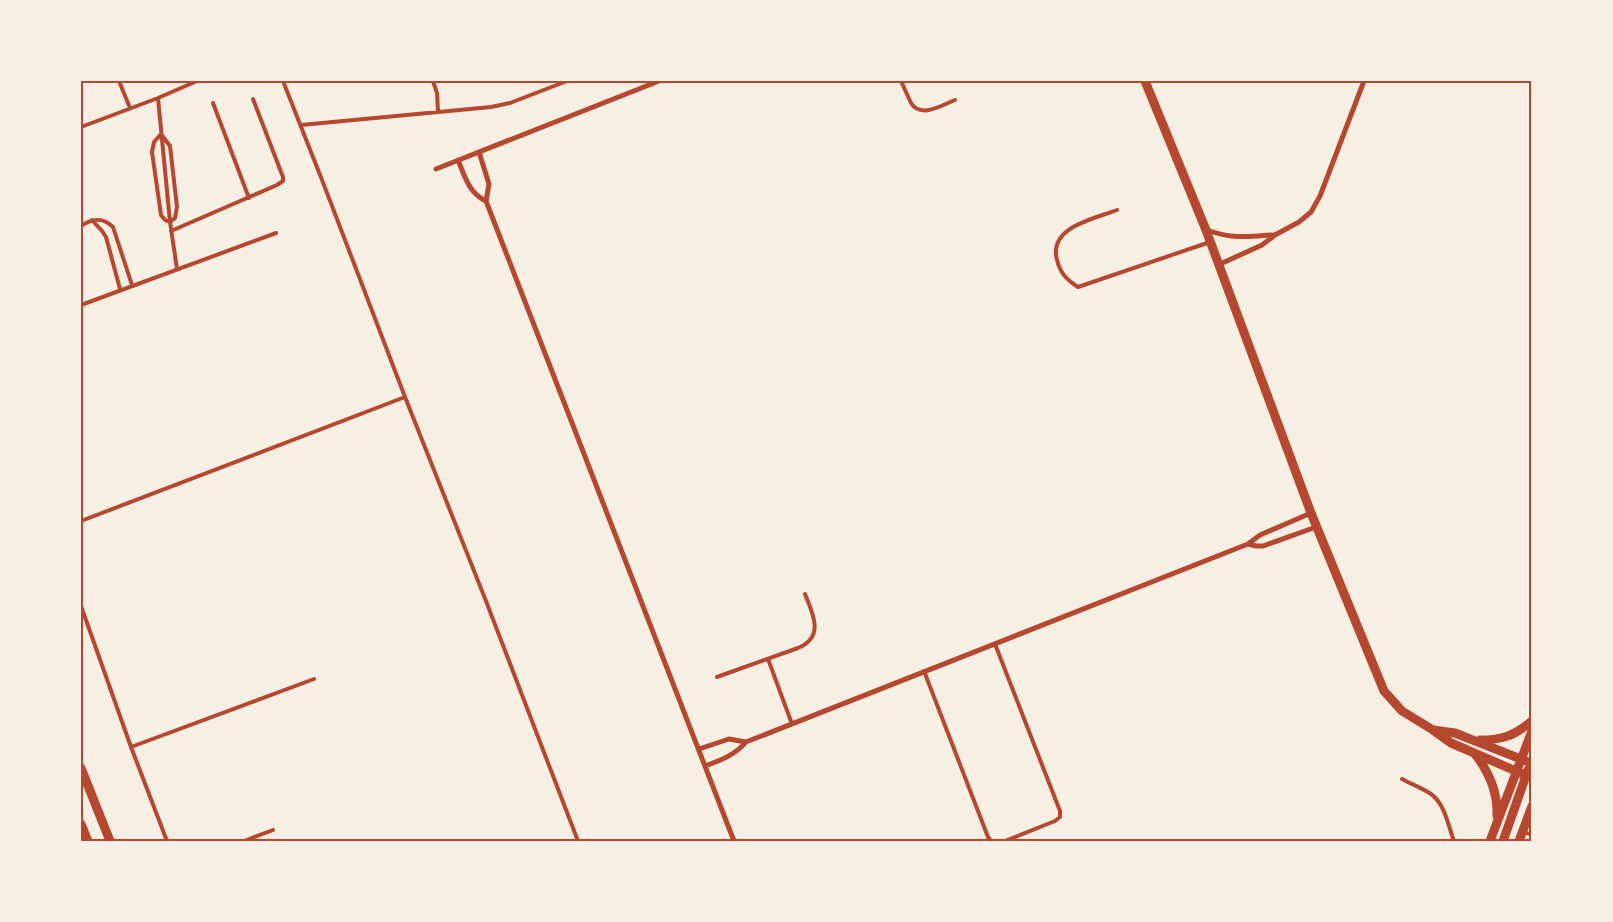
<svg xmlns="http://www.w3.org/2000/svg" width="1613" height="922" viewBox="0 0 1613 922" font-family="'Fira Sans Condensed',sans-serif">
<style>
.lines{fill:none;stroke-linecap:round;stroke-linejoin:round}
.service{stroke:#b5482f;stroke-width:4}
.minor{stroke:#b5482f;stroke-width:5}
.tertiary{stroke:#b5482f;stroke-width:9}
.neatline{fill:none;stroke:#b5482f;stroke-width:2}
</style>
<rect width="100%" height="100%" fill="#f6efe4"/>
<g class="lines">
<path class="service" d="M119,81L130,108
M283,81L324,185L405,397L486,601L578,841
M433,81L437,93L438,112
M901,81L911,103C921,119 942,105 955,100
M158,98L170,222L177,269
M213,103L249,198
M301,125L491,107L510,103L567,81
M81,127L158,98L197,81
M161,134L154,142L152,152L161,215L165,220L170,222
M161,134L170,146L177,207L175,218L170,222
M1117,210C1094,219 1048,227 1057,260C1060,273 1067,280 1078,287L1210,242
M92,220L102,231L106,237L120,289
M81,226C93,218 103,217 113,227L132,285
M171,231L277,185L283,181V177L253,99
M81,305L276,233
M81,521L405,397
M81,606L131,747L167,841
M995,644L1060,811V817L1055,821L1005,841
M768,659L792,724
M924,671L988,837L991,841
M717,677L798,648C825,637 813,614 805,594
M131,747L314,679
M1402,779C1411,784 1422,788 1431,794C1445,804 1448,825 1454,841
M1522,831L1532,835
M244,841L273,830"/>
<path class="minor" d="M479,152L489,184L486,201L734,841
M458,160C465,177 469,193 486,201
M436,169L659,81
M1207,230C1235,240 1246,236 1274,235
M1218,265L1262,245L1275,235L1299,222L1311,212L1320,196L1364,81
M1248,544L1256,546H1263L1316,527
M699,749L729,739L746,742
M705,766C721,760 735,755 746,742L1248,544L1260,535L1311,513"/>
<path class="tertiary" d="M1145,81L1206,230L1311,513L1384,691L1402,711L1433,730L1451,743L1532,778
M1433,730L1455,733L1531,763
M1480,740C1502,740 1514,736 1532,721
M1475,754C1489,772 1498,793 1497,816
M81,768L110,841
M81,824L88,841
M1490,841L1532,731
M1503,841L1528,770
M1519,841L1532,806"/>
</g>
<rect width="1613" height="922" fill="none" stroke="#f6efe4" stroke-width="165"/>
<rect x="82" y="82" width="1448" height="758" class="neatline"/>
</svg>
